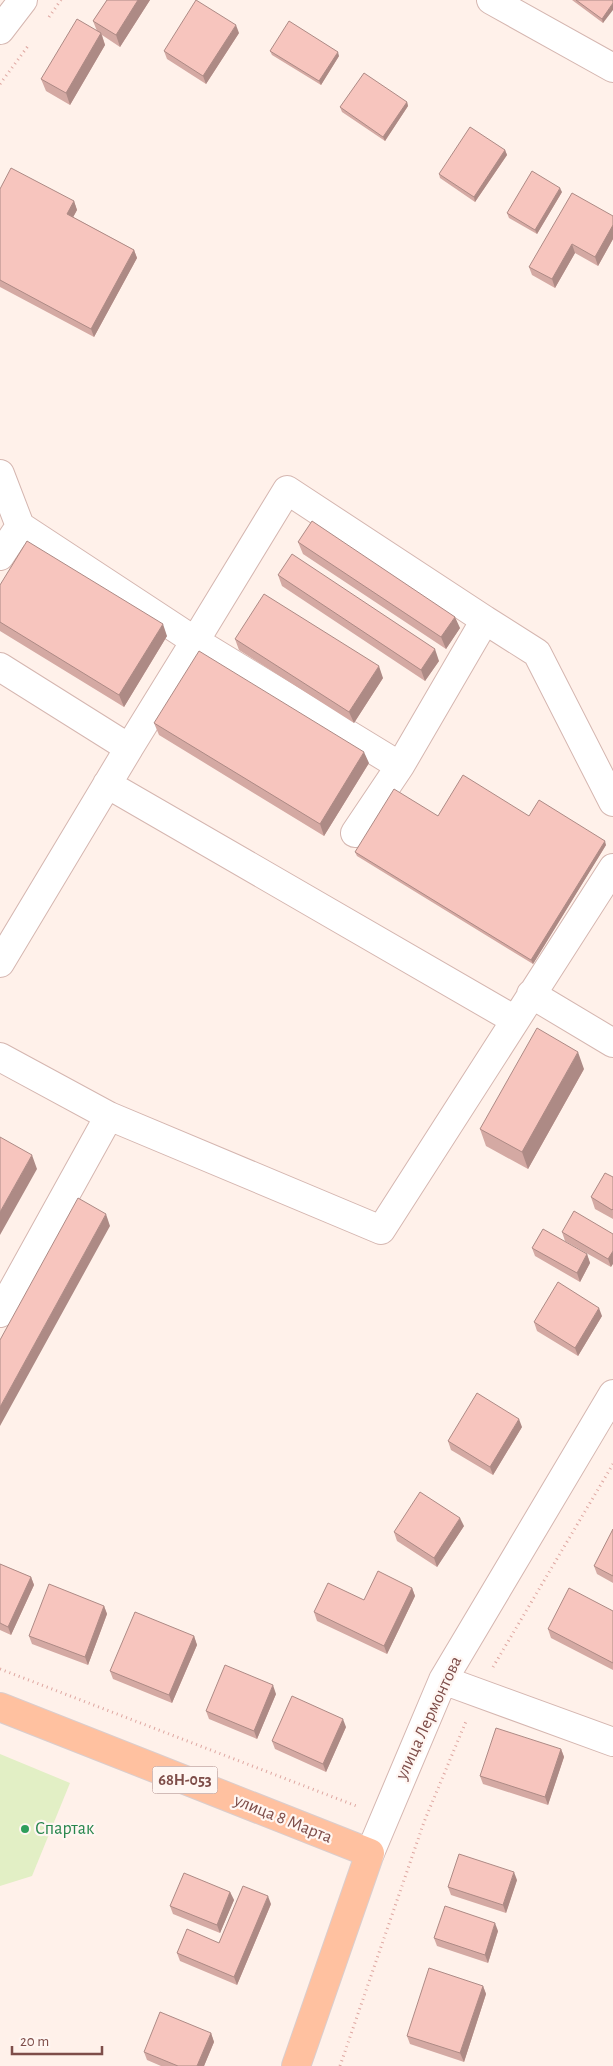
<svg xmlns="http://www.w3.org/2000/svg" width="613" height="2066" viewBox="0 0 613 2066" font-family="'Alegreya Sans',sans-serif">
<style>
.green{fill:#e2efc5}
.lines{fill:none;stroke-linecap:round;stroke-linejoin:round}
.minor-casing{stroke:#d5b6b0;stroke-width:30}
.major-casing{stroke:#dbcdcc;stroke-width:30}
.path{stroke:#dea6a0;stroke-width:3;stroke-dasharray:1 4;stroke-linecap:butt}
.minor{stroke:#fff;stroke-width:28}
.major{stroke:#ffc1a0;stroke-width:28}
.wall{fill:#d4a9a3}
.shaded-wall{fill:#ad8a85}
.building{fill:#f7c5be;stroke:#ad8a85}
.leisure-dot{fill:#2e9e5b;stroke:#fff6f2;stroke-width:2}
.labels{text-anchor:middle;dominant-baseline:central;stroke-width:4.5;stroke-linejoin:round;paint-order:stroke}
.shield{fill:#fff6f2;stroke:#a5807c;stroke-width:1}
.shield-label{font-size:16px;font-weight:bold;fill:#7e4d49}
.street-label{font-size:18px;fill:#7e4d49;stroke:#fff6f2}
.leisure-label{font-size:18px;fill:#27864d;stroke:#fff6f2;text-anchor:start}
</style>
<rect width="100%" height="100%" fill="#fff1ea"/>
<path class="green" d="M0,1754L70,1783L32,1876L0,1886Z"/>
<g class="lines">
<g class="minor-casing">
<path id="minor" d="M491,0L613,68
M0,30L23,0
M0,474L20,526L195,641L129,748
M287,490L485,620L400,766L195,641Z
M0,556L20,526
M485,620L537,653L613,802
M0,667L129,748L0,963
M107,784L515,1020
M355,833L400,766
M531,994L613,1043
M0,1057L109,1116
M0,1313L109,1116L381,1230L613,868
M443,1680L613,1742
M370,1853L443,1680L613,1394"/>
</g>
<g class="major-casing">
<path id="major" d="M0,1707L370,1853L296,2066"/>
</g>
<path class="path" d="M49,17L61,0
M0,84L28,46
M493,1667L613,1464
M0,1669L359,1807
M340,2066L424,1822L467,1719"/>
<use href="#minor" class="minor"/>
<use href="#major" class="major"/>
</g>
<path class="wall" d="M107,0H150L120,47L102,35L105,45L70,105L46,91L41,79L97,31L93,21Z
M572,0H613L603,23Z
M239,33L206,84L167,59L164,51Z
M270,51L339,56L321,85L272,55Z
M407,102L408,106L385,141L342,112L340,107Z
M505,150L507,155L475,202L440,178L439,174Z
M0,189L74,201L77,210L73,217L134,250L137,258L94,337L0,287Z
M562,192L537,234L509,218L507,213Z
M613,216V239L598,266L575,253L555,288L532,275L529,267Z
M298,542L460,628L446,649L303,554Z
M278,575L439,661L425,681L282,586Z
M0,585L167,636L124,707L0,631Z
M235,639L383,678L354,723L239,650Z
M154,723L369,763L324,836L159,735Z
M438,816H529L606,845L533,964L357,856L355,852Z
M584,1069L528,1169L486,1146L480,1129Z
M613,1177V1219L595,1209L591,1197Z
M562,1232L613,1234L611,1267L565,1241Z
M532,1248L587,1254L590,1263L580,1282L535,1256Z
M602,1316L578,1356L537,1331L534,1322Z
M522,1427L493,1475L451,1450L448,1441Z
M464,1526L437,1567L397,1541L394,1532Z
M613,1529V1583L597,1574L594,1566Z
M0,1564L31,1577L34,1585L11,1635L0,1630Z
M412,1588L415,1596L387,1654L317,1621L314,1612Z
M104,1606L107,1614L88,1665L32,1644L29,1636Z
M613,1611V1670L551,1638L548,1629Z
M194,1636L197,1645L172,1703L113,1679L110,1671Z
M276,1694L257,1739L209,1719L206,1711Z
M346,1727L326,1772L275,1749L272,1741Z
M561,1749L564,1757L548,1805L483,1784L480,1776Z
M517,1880L506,1913L451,1895L448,1887Z
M230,1892L234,1900L220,1933L173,1914L170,1906Z
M271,1904L237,1985L180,1961L177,1953L219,1943Z
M498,1931L488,1963L437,1946L434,1938Z
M483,1986L486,1994L464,2062L410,2044L407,2036Z
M211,2033L214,2042L204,2066H161L147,2060L144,2052Z"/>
<path class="shaded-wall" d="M138,0H150L120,47L116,35Z
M613,3V10L603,23L602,19Z
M236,25L239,33L206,84L203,76Z
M101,33L105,45L70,105L66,93Z
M338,52L339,56L321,85L319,81Z
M407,102L408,106L385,141L383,137Z
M505,150L507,155L475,202L474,197Z
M560,188L562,192L537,234L535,230Z
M74,201L77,210L70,223L67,214Z
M613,225V239L598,266L595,257Z
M572,244L575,253L555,288L552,279Z
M134,250L137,258L94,337L91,329Z
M455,617L460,628L446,649L441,637Z
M163,624L167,636L124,707L119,695Z
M435,649L439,661L425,681L421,670Z
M379,666L383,678L354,723L349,712Z
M364,752L369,763L324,836L320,824Z
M605,841L606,845L533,964L531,960Z
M578,1052L584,1069L528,1169L522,1152Z
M32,1155L37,1169L0,1235V1212Z
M106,1214L110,1226L0,1426V1407Z
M613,1251V1264L611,1267L608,1259Z
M587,1254L590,1263L580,1282L577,1273Z
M599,1308L602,1316L578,1356L575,1348Z
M519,1419L522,1427L493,1475L490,1467Z
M460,1518L464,1526L437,1567L434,1558Z
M31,1577L34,1585L11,1635L8,1627Z
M412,1588L415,1596L387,1654L384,1646Z
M104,1606L107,1614L88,1665L85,1657Z
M194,1636L197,1645L172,1703L169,1695Z
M273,1685L276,1694L257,1739L254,1731Z
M343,1719L346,1727L326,1772L323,1764Z
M561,1749L564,1757L548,1805L545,1797Z
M514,1872L517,1880L506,1913L503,1905Z
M230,1892L234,1900L220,1933L217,1925Z
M268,1896L271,1904L237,1985L234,1977Z
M495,1923L498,1931L488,1963L485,1955Z
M483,1986L486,1994L464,2062L460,2053Z
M211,2033L214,2042L204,2066H197Z"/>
<path class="building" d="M107,0H138L116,35L93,21Z
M196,0L236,25L203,76L164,51Z
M576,0H613V3L602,19Z
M77,19L101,33L66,93L41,79Z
M289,21L338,52L319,81L270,51Z
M364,73L407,102L383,137L340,107Z
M470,127L505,150L474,197L439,174Z
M11,168L74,201L67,214L134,250L91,329L0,280V189Z
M532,171L560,188L535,230L507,213Z
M572,193L613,216V225L595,257L572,244L552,279L529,267Z
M312,521L455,617L441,637L298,542Z
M27,541L163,624L119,695L0,622V585Z
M292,554L435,649L421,670L278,575Z
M264,594L379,666L349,712L235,639Z
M199,651L364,752L320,824L154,723Z
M463,775L529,816L539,800L605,841L531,960L355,852L394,789L438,816Z
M537,1028L578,1052L522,1152L480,1129Z
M0,1137L32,1155L0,1212Z
M605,1173L613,1177V1209L612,1210L591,1197Z
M78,1198L106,1214L0,1407V1340Z
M574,1211L613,1234V1251L608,1259L562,1232Z
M543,1229L587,1254L577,1273L532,1248Z
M558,1282L599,1308L575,1348L534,1322Z
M477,1393L519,1419L490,1467L448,1441Z
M420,1492L460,1518L434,1558L394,1532Z
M613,1529V1576L594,1566Z
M0,1564L31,1577L8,1627L0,1623Z
M378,1571L412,1588L384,1646L314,1612L328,1583L364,1600Z
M49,1584L104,1606L85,1657L29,1636Z
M569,1588L613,1611V1663L548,1629Z
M135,1612L194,1636L169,1695L110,1671Z
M225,1665L273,1685L254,1731L206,1711Z
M292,1696L343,1719L323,1764L272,1741Z
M496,1728L561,1749L545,1797L480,1776Z
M459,1854L514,1872L503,1905L448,1887Z
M184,1873L230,1892L217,1925L170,1906Z
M243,1886L268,1896L234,1977L177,1953L187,1929L219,1943Z
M445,1906L495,1923L485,1955L434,1938Z
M429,1968L483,1986L460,2053L407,2036Z
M160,2012L211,2033L197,2066H178L144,2052Z"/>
<circle class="leisure-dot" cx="25" cy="1829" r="5"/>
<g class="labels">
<rect class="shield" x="152.5" y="1766.5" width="65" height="27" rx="4"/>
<g class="shield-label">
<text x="185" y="1780">68Н-053</text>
</g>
<g class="street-label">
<text transform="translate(429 1718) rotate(-65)">улица Лермонтова</text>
<text transform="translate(283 1819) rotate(22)">улица 8 Марта</text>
</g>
<g class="leisure-label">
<text x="35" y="1829">Спартак</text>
</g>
</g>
<path d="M12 2046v8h90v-8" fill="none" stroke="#7e4d49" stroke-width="2.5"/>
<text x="20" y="2046" font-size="15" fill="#7e4d49" stroke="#fff6f2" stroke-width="4" paint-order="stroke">20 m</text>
</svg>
